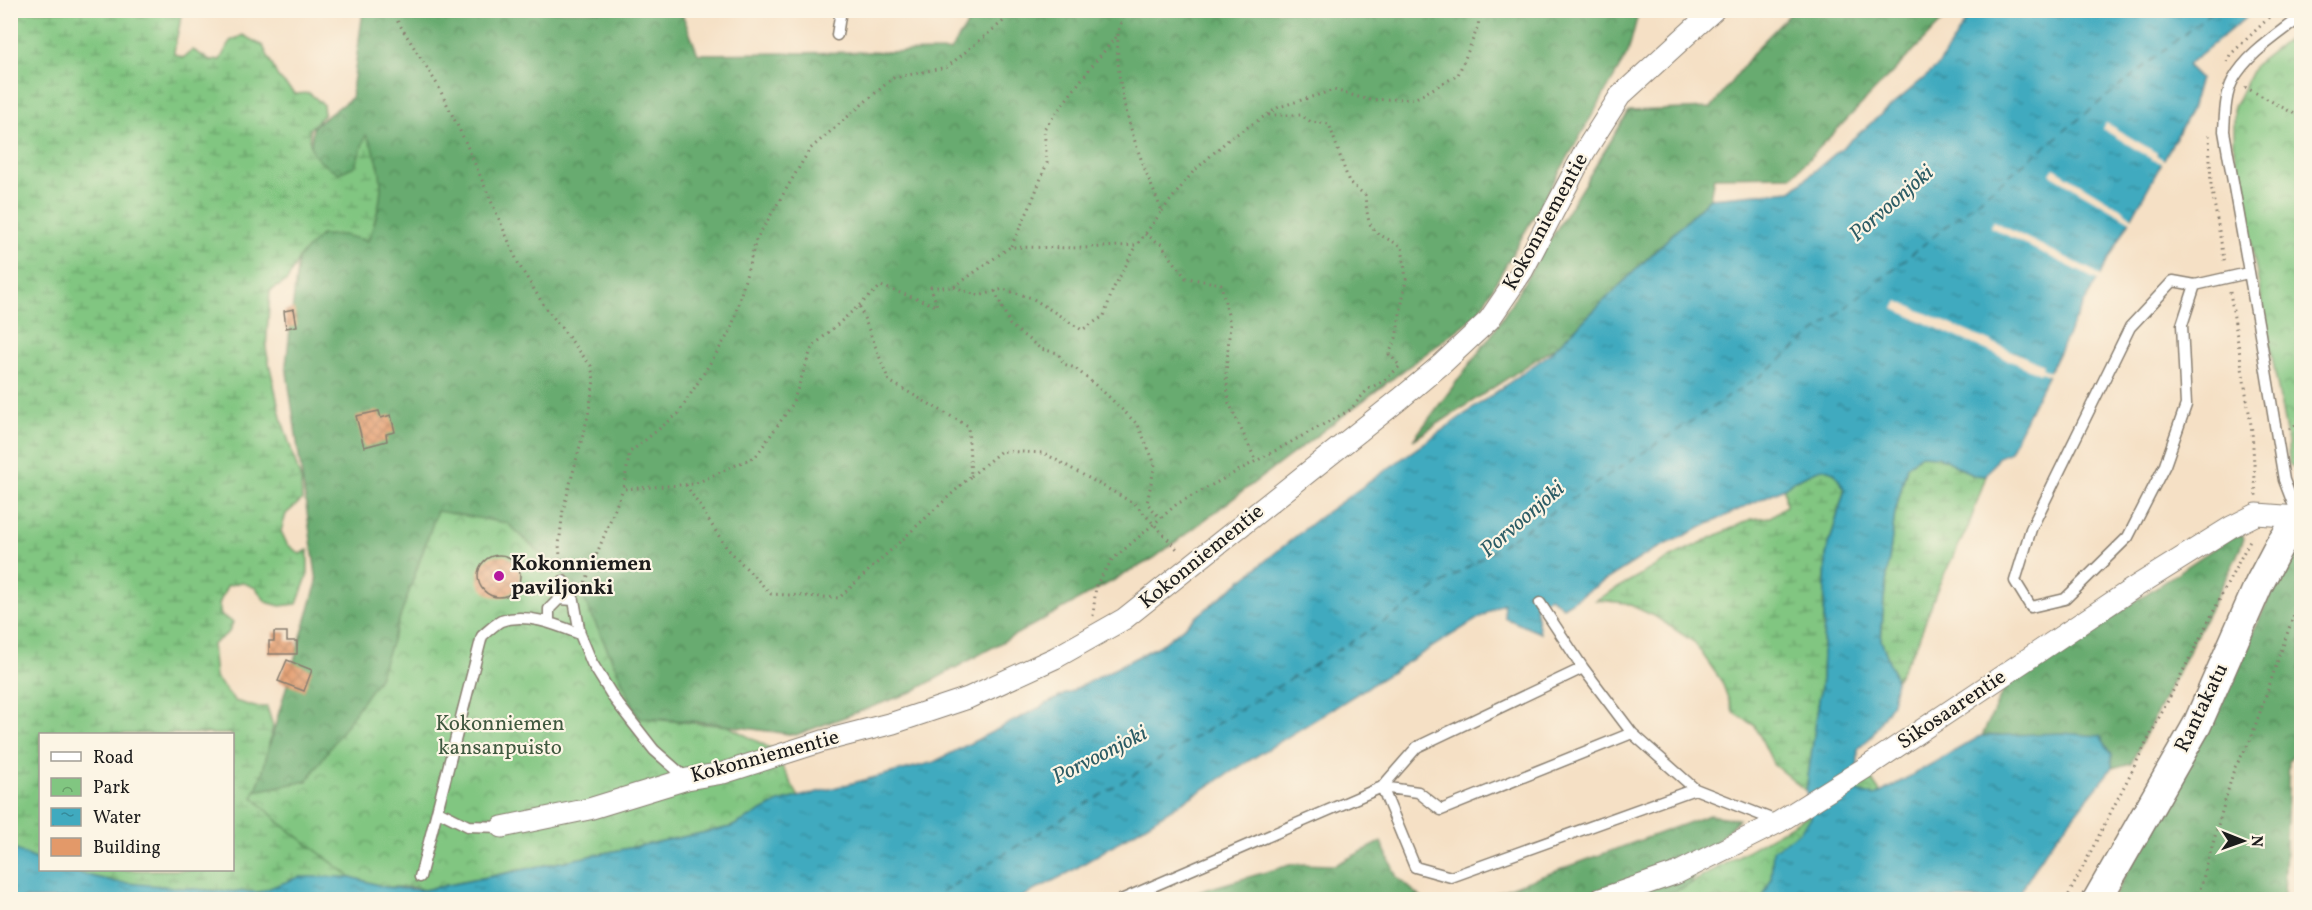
<svg xmlns="http://www.w3.org/2000/svg" width="2312" height="910" viewBox="0 0 2312 910" font-family="Vollkorn,serif">
<style>
.forest{fill:url(#forest-crowns);stroke:#426446;stroke-width:1.5}
.wetland{fill:url(#wetland-marsh);stroke:#4e714e;stroke-width:1.5;fill-rule:evenodd}
.park{fill:url(#park-crowns);stroke:#4e714e;stroke-width:1.5}
.water{fill:url(#water-ripples);stroke:#2e636e;stroke-width:1.5}
.pier{fill:#f5e0c5}
.lines{fill:none;stroke-linecap:round;stroke-linejoin:round}
.ferry{stroke:#2c5c65;stroke-width:1.5;stroke-dasharray:8 6;stroke-linecap:butt}
.building{fill:url(#building-cross-hatch)}
.lane-casing{stroke:#887e70;stroke-width:13}
.street-casing{stroke:#887e70;stroke-width:23}
.secondary-casing{stroke:#887e70;stroke-width:31}
.path{stroke:#887e70;stroke-width:3;stroke-dasharray:1.5 4.5;stroke-linecap:butt}
.lane{stroke:#fff;stroke-width:10}
.street{stroke:#fff;stroke-width:21}
.secondary{stroke:#fff;stroke-width:28}
.poi-dot{fill:#b5179e;stroke:#fcf5e5;stroke-width:2}
.labels{text-anchor:middle;dominant-baseline:central;stroke-width:4.5;stroke-linejoin:round;paint-order:stroke}
.street-label{font-size:21px;fill:#1c1c1c;stroke:#fcf5e5}
.poi-label{font-size:21px;font-weight:bold;fill:#1c1c1c;stroke:#fcf5e5;text-anchor:start}
.park-label{font-size:21px;fill:#3f583f;stroke:#fcf5e5}
.water-label{font-size:22px;font-style:italic;fill:#2c5c65;stroke:#fcf5e5}
</style>
<defs>
<pattern id="forest-crowns" width="20" height="18" patternUnits="userSpaceOnUse" patternTransform="scale(1.5)"><rect width="20" height="18" fill="#68ab6f"/><path d="M2 6a3 3 0 1 1 6 0M12 15a3 3 0 1 1 6 0" fill="none" stroke="#558a5a"/></pattern>
<pattern id="wetland-marsh" width="20" height="14" patternUnits="userSpaceOnUse" patternTransform="scale(1.5)"><rect width="20" height="14" fill="#81c681"/><path d="M1 5h8M5 5V1M11 12h8M15 12V8" fill="none" stroke="#69a069"/></pattern>
<pattern id="park-crowns" width="20" height="18" patternUnits="userSpaceOnUse" patternTransform="scale(1.5)"><rect width="20" height="18" fill="#81c681"/><path d="M2 6a3 3 0 1 1 6 0M12 15a3 3 0 1 1 6 0" fill="none" stroke="#69a069"/></pattern>
<pattern id="water-ripples" width="26" height="14" patternUnits="userSpaceOnUse" patternTransform="scale(1.5)"><rect width="26" height="14" fill="#40aabf"/><path d="M2 4q2-2 4 0t4 0M15 11q2-2 4 0t4 0" fill="none" stroke="#358a9a"/></pattern>
<pattern id="building-cross-hatch" width="8" height="8" patternUnits="userSpaceOnUse" patternTransform="scale(1.5)"><rect width="8" height="8" fill="#e39969"/><path d="M0 0l8 8M0 8l8-8" fill="none" stroke="#b77c56"/></pattern>
</defs>
<rect width="100%" height="100%" fill="#fcf5e5"/>
<filter id="ink" filterUnits="userSpaceOnUse"><feTurbulence type="fractalNoise" baseFrequency=".0167" numOctaves="2"/><feDisplacementMap in="SourceGraphic" scale="12" xChannelSelector="R" yChannelSelector="G"/><feConvolveMatrix kernelMatrix="1 2 1 2 8 2 1 2 1" color-interpolation-filters="sRGB"/></filter>
<filter id="wash" filterUnits="userSpaceOnUse"><feTurbulence type="fractalNoise" baseFrequency=".008" numOctaves="4" result="noise"/><feDisplacementMap in="SourceGraphic" scale="24" xChannelSelector="R" yChannelSelector="G"/><feGaussianBlur stdDeviation="1.35" result="paint"/><feColorMatrix in="noise" values="0 0 0 0 0 0 0 0 0 0 0 0 0 0 0 0 0 1.4 0 .05"/><feComposite in="paint" operator="in"/></filter>
<g filter="url(#wash)">
<rect width="100%" height="100%" fill="#f5e0c5"/>
<path class="forest" d="M977,10L1639,11L1628,53L1477,315L1154,558L912,692L796,735L703,722L639,718L580,590L437,511L379,678L307,782L256,791L317,582L286,365L313,127L351,98L363,11H681L698,54L950,51Z
M1793,11H1952L1792,176L1714,177L1710,198L1557,346L1413,440L1493,333L1629,111L1711,108L1759,46Z
M2237,533H2241L2244,538L2236,558L2131,763L2112,768V754L1982,736L2004,689Z
M2290,553L2301,555V745L2289,760L2284,899L2112,900L2227,688Z
M1709,815L1739,819L1718,840L1680,899L1477,900Z
M1381,842L1397,877L1423,899H1173L1293,864L1335,865Z"/>
<path class="wetland" d="M10,11H181C181,29 175,36 174,54L183,58L193,50L211,61L220,60L230,41L243,35L263,46L278,77L295,94L309,93L323,104L324,115L310,128C307,154 317,162 339,173L355,166L366,135C388,174 383,201 368,241L343,235H321L300,256L287,281L270,291L266,349L281,417L301,480L302,500L286,514L281,531L287,544L300,554L308,550V574L297,604L280,606L266,602L256,588L241,582L227,586L219,604L221,616L233,622L229,632L212,645L215,677L235,701L255,707H267L273,726L263,771L253,797L378,872L303,900H86L11,872ZM40,734H232V870H40Z
M1921,455L1938,456L1973,475L1986,476L1969,525L1938,587L1917,644L1896,680L1881,640L1884,599L1895,513L1907,466Z
M1823,468L1834,472L1845,488L1826,555L1822,679L1806,791L1774,765L1755,726L1733,712L1722,682L1694,642L1656,617L1626,603L1596,600L1675,555L1751,519L1770,517L1786,506L1784,488L1795,480Z"/>
<path class="park" d="M2301,29V472L2289,464L2288,443L2234,150V107L2255,65Z
M437,511L507,523L580,590L639,718L728,726L772,749L799,797L779,802L731,827L424,890L414,887H385L351,877L280,823L253,797L255,791L307,781L379,678Z
M1871,779L1889,805L1883,899L1647,900L1683,888Z"/>
<path class="water" d="M1972,11H2254L2187,65L2200,78L2191,110L2074,322L2009,453L1998,457L1986,476L1973,475L1938,456L1921,455L1907,466L1895,513L1884,599L1881,640L1896,680L1892,703L1871,737L1858,749L1857,791L1875,796L1981,736L2062,733L2100,736L2112,754V768L2046,850L2016,899H1762L1771,879L1773,850L1799,832L1811,818L1806,791L1822,679L1826,555L1845,489L1834,472L1823,468L1795,480L1784,488L1650,552L1563,607L1550,597L1535,607L1540,633L1505,618L1503,603L1070,872L1018,899H11L10,847L40,861V870H66L116,882L218,891L259,892L299,877H351L385,887L424,890L731,827L779,802L934,762L1164,643L1317,519L1548,355L1710,198L1791,191L1937,67Z"/>
<path class="pier" d="M2106,123L2157,153L2156,155L2166,161L2164,164L2153,160L2103,129Z
M2054,168L2125,211V212L2134,219L2132,222L2050,174Z
M1993,221L2091,270L2101,277L2099,281L1990,227Z
M1898,301L2043,365L2042,368L2053,373L2051,376L2041,372L2040,374L1894,309Z"/>
<g class="lines">
<path class="ferry" d="M929,900L1382,623L1762,375L2214,10"/>
</g>
<g id="blocks">
<path class="building" d="M294,309L297,326L286,328L284,311Z
M379,411L381,418L391,415L395,432L386,434L387,441L364,447L356,416Z
M478 576a21 21 0 1 1 42 0a21 21 0 1 1-42 0Z
M274,632H287V641H297V654H269V641H274Z
M287,660L312,670L304,691L278,681Z"/>
</g>
</g>
<g filter="url(#ink)">
<use href="#blocks" fill-opacity="0" stroke="#887e70" stroke-width="1.5"/>
<g class="lines">
<g class="lane-casing">
<path id="lane" d="M837,35L841,10
M2195,285L2182,325L2186,405L2165,465L2128,537L2065,599L2031,607L2015,581L2031,529L2130,327L2173,281L2195,285L2248,273
M2297,514L2284,480L2260,334L2224,131C2225,115 2225,95 2233,80C2247,54 2278,35 2302,16
M563,581L574,600L580,634L592,663L615,700L654,750L687,779
M1540,603L1583,668L1632,733L1695,789L1779,822
M549,622V609L559,599L574,600
M1382,787L1415,867L1451,877L1695,789
M1382,787L1418,792L1441,810L1632,733
M438,811L468,826L502,827
M420,877L482,636C488,631 495,624 501,621C526,612 557,625 580,634
M1121,900L1382,787L1417,747L1583,668"/>
</g>
<g class="street-casing">
<path id="street" d="M502,827L589,809L687,779L723,773L823,741L893,723L968,698L1055,658L1124,619L1400,399L1443,363L1489,320L1523,270L1585,151L1620,96L1714,10
M1598,900L1677,873L1779,822L1865,768L2135,587L2231,527L2257,514L2298,517"/>
</g>
<g class="secondary-casing">
<path id="secondary" d="M2097,900L2197,725L2259,584L2279,546L2302,513"/>
</g>
<path class="path" d="M393,10L398,22L437,84L465,141L519,265L543,304L591,366L594,380L588,416L563,510L559,545L561,567
M1017,10L947,67L893,78L810,149L756,240L731,330L678,414L630,452L623,489L694,484L756,456L792,405L812,347L881,286L937,306L931,287H954L1010,247L1084,248L1137,245L1162,211C1140,159 1114,95 1118,37C1118,28 1123,19 1126,10
M2227,62L2230,55L2277,10
M2245,87L2302,118
M2209,135L2211,185L2225,265
M1162,211L1193,172L1229,139L1279,107L1334,90L1369,100L1416,98L1458,75L1478,27L1480,10
M1145,234L1161,244L1186,278L1221,284L1230,324L1226,375L1229,403L1256,461
M1011,246L1029,209L1047,163L1044,129L1094,63L1117,36
M954,287L979,296L1003,289L1032,298L1082,330L1104,316L1113,289L1137,245
M995,291L1010,325L1041,349L1058,353L1064,364L1075,368L1107,395L1138,425L1155,464L1147,503L1159,517
M2230,292L2252,431L2256,496
M2289,429L2302,421
M971,476L1001,451L1044,453L1135,504L1178,550
M686,485L726,547L771,594L839,598L971,476L968,426L889,381L859,305
M583,588L623,489
M1093,616L1096,585L1112,560L1177,504L1350,410L1368,389L1384,381L1400,366L1389,354L1396,338L1406,279L1402,246C1369,230 1369,232 1365,195L1349,182L1329,124L1311,122L1301,115H1267
M2066,900L2251,538
M2197,900L2234,769L2250,741L2302,591"/>
<use href="#lane" class="lane"/>
<use href="#street" class="street"/>
<use href="#secondary" class="secondary"/>
</g>
</g>
<circle class="poi-dot" cx="499" cy="576" r="6"/>
<g class="labels">
<g class="street-label">
<text transform="translate(1546 222) rotate(-61)">Kokonniementie</text>
<text transform="translate(1202 557) rotate(-39)">Kokonniementie</text>
<text transform="translate(2202 708) rotate(-64)">Rantakatu</text>
<text transform="translate(1952 710) rotate(-34)">Sikosaarentie</text>
<text transform="translate(765 757) rotate(-15)">Kokonniementie</text>
</g>
<g class="poi-label">
<text x="511" y="564">Kokonniemen<tspan x="511" dy="24">paviljonki</tspan></text>
</g>
<g class="park-label">
<text x="500" y="724">Kokonniemen<tspan x="500" dy="24">kansanpuisto</tspan></text>
</g>
<g class="water-label">
<text transform="translate(1892 204) rotate(-41)">Porvoonjoki</text>
<text transform="translate(1523 520) rotate(-41)">Porvoonjoki</text>
<text transform="translate(1100 756) rotate(-27)">Porvoonjoki</text>
</g>
</g>
<rect width="2312" height="910" fill="none" stroke="#fcf5e5" stroke-width="36"/>
<rect x="39" y="733" width="195" height="138" fill="#fcf5e5" stroke="#a29e95" stroke-width="1.5"/>
<rect x="51" y="752" width="30" height="9" fill="#ffffff" stroke="#a29e95" stroke-width="1.5"/>
<text x="93" y="763" font-size="18" fill="#1c1c1c">Road</text>
<rect x="51" y="778" width="30" height="18" fill="url(#park-crowns)" stroke="#a29e95" stroke-width="1.5"/>
<text x="93" y="793" font-size="18" fill="#1c1c1c">Park</text>
<rect x="51" y="808" width="30" height="18" fill="url(#water-ripples)" stroke="#a29e95" stroke-width="1.5"/>
<text x="93" y="823" font-size="18" fill="#1c1c1c">Water</text>
<rect x="51" y="838" width="30" height="18" fill="#e39969" stroke="#a29e95" stroke-width="1.5"/>
<text x="93" y="853" font-size="18" fill="#1c1c1c">Building</text>
<g transform="translate(2243 841) rotate(91)" stroke="#fcf5e5" stroke-width="4.5" paint-order="stroke">
<path d="M0-4.5L10 22L0 15L-10 22Z" fill="#1c1c1c"/>
<text y="-9" font-size="16" font-weight="bold" text-anchor="middle" fill="#1c1c1c">N</text>
</g>
</svg>
